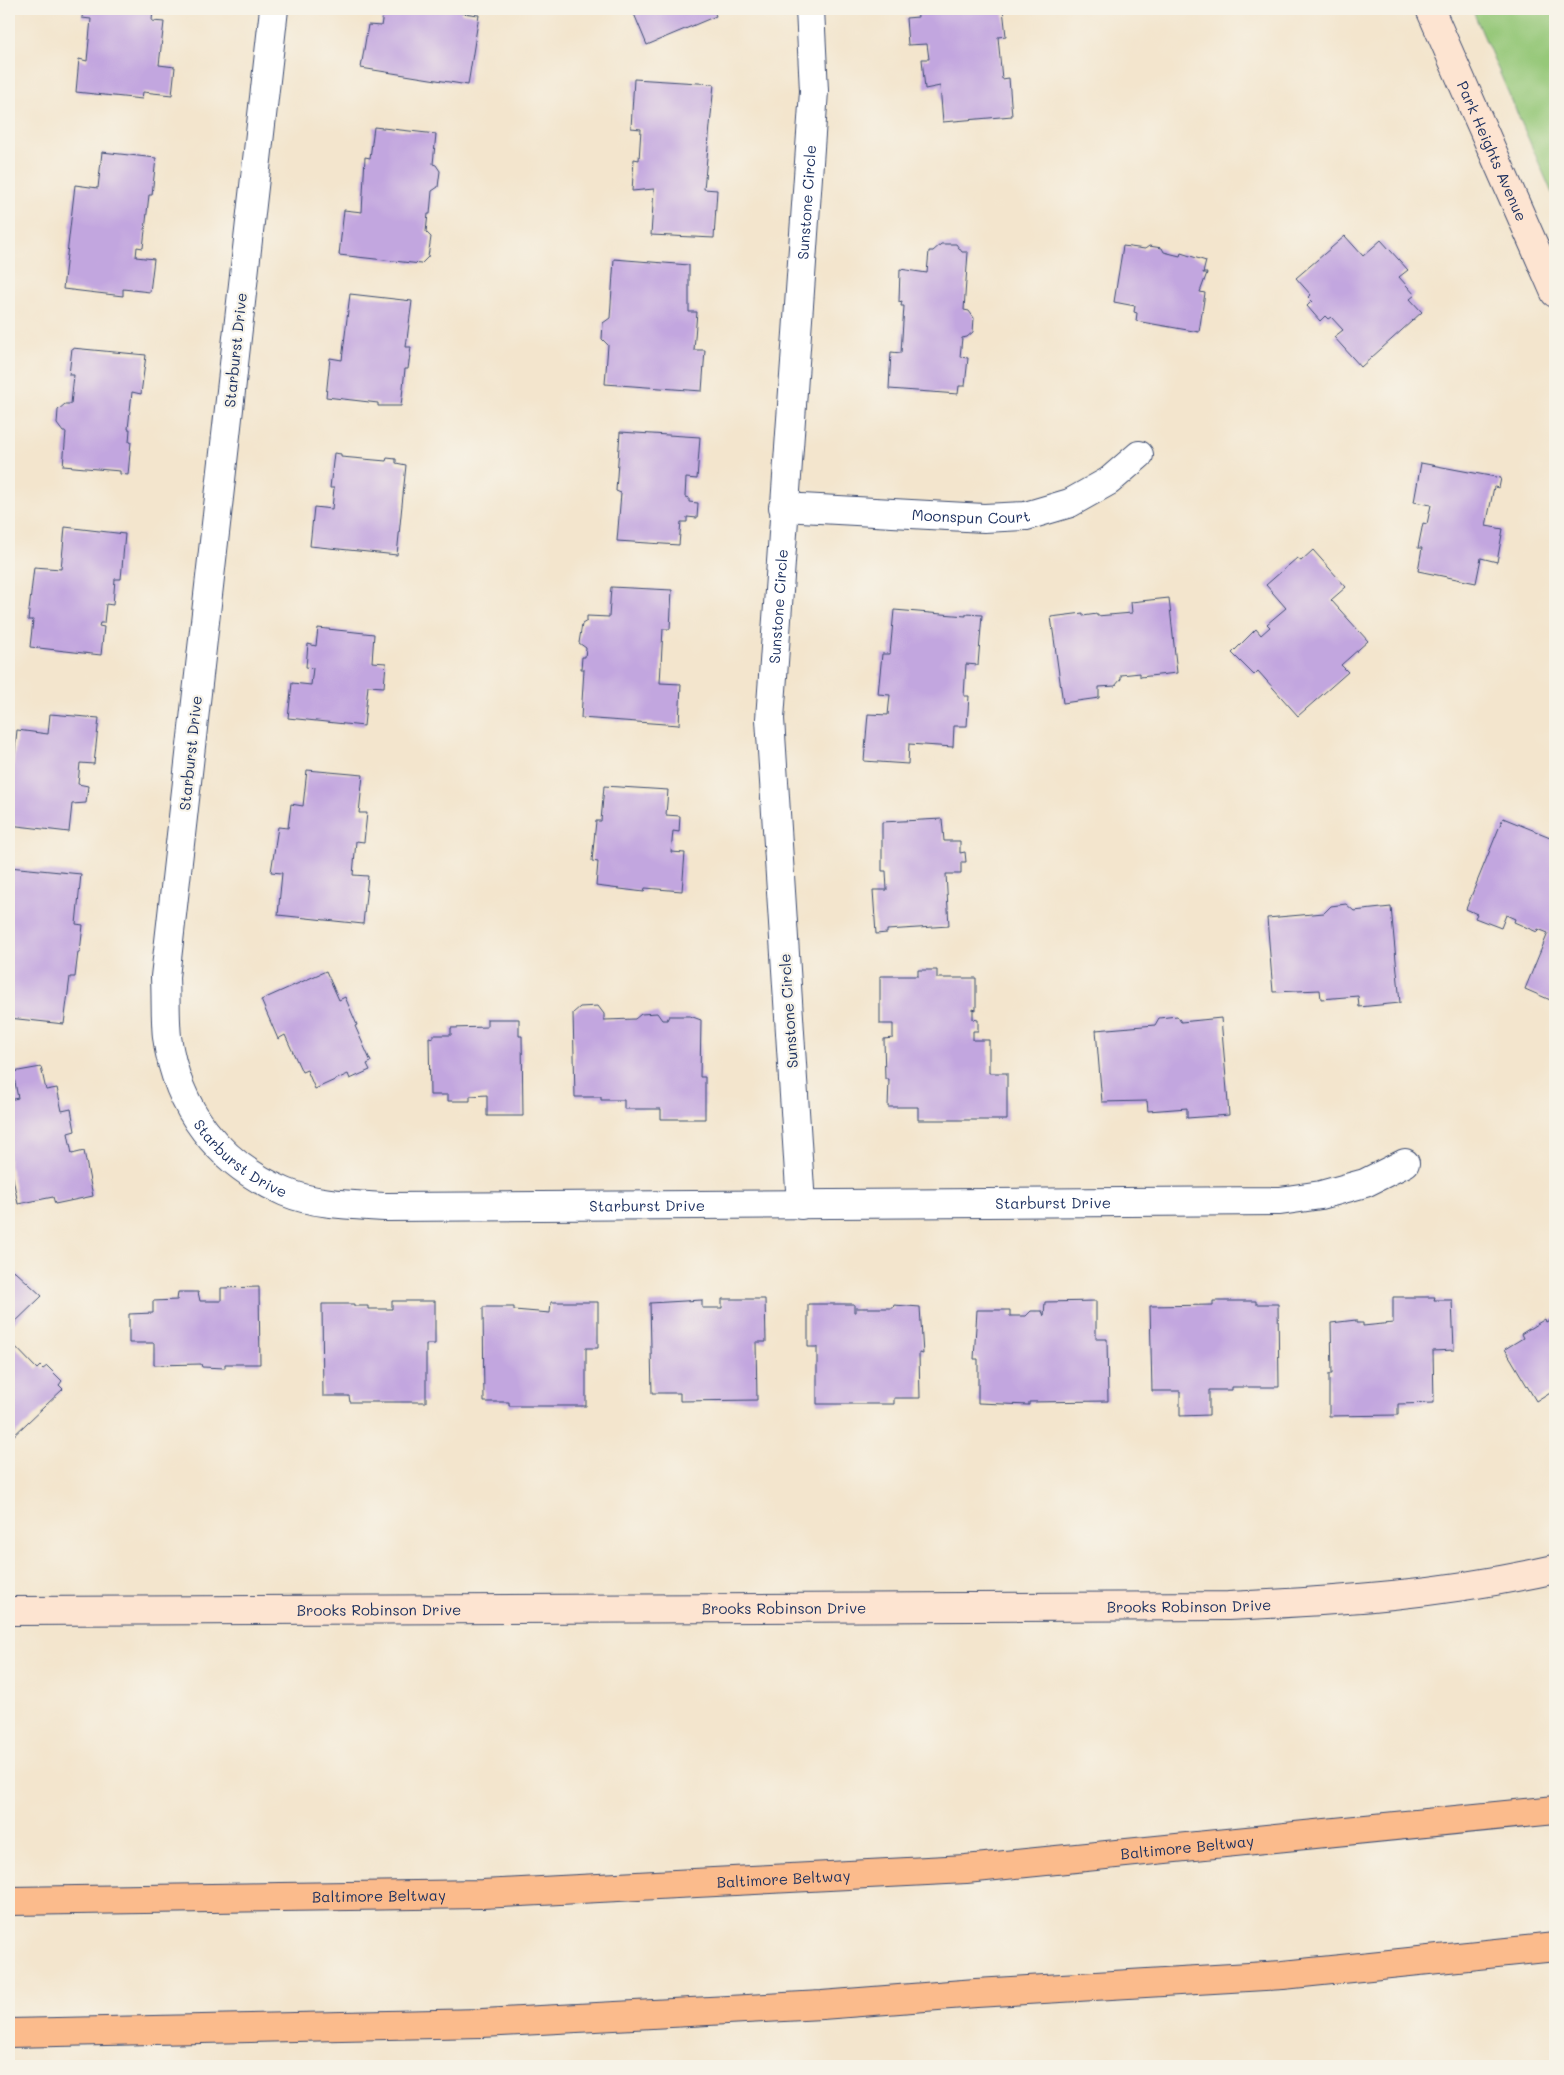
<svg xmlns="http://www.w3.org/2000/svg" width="1564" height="2075" viewBox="0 0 1564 2075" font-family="Mali,sans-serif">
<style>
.green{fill:#96c879;stroke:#587c6c}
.building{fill:#c2a6df}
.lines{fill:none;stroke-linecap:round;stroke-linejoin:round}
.minor-casing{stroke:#3b4a6f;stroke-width:30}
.secondary-casing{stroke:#3b4a6f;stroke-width:30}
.motorway-casing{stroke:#3b4a6f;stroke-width:30}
.minor{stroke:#fff;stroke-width:28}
.secondary{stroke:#fde4d1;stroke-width:28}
.motorway{stroke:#fbbb8c;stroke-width:28}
.labels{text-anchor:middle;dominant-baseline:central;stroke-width:4.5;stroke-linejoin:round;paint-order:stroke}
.street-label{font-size:15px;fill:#1b2f5e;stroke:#f7f3e8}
</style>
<rect width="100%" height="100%" fill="#f7f3e8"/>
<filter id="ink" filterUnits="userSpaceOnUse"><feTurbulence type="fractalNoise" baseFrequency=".02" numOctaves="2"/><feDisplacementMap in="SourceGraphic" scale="10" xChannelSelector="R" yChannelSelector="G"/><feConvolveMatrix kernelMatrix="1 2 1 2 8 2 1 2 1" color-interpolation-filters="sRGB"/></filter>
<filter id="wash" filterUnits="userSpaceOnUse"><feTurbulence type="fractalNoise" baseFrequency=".0096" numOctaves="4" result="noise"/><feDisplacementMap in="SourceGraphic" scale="20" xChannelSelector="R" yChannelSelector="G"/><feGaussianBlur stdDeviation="1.12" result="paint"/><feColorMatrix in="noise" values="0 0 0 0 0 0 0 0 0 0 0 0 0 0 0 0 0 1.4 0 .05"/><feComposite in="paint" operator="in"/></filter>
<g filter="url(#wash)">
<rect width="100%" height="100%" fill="#f3e5cd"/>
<path class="green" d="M1472,9H1555V200Z"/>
<g id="blocks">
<path class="building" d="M83,9H153L152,21L164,22L159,65L175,67L172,95L143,92L142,99L76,92L79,59L87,61L91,19L82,18Z
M384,9H461V13L479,15L468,85L361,68L368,25L381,26Z
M632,9H713L716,16L647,45Z
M917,9H1003L1006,36L998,37L1002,79L1009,78L1012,116L943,122L940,86L925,89L922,59H929L927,44L908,45L906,18L918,17Z
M634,79L714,84L704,189L717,190L714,238L651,235L654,189L632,191L634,159L639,160L641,129L631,128Z
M374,127L436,134L433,164L436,165L440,171L438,187L432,191L430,214H428L426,232L431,237L428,257L421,264L339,255L344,210L362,212L365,157L370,158Z
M102,152L156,158L152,195H149L143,248L137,247L136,257L154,259L150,292L123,289V296L63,289L75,185L98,188Z
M1345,236L1363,256L1381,240L1408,270L1399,277L1415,295L1410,299L1422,312L1361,367L1334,337L1343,330L1331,317L1328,319L1325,316L1320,321L1307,306L1312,301L1308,297L1311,295L1296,278Z
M941,244H956L962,252H968L964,310L969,311L974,318L973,332L967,337L962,338L960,357L968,358L965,386H959L958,394L889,389L891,352L901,353L904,306H901L902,301L899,302L900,269L927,273L929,251H933Z
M1123,246L1145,249L1149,246L1162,248L1164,252L1180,256L1181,253L1206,261L1203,273H1207L1200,292L1205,293L1199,332L1136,321L1137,313L1134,312L1135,306L1114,302Z
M614,259L689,265V312H697L694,350H705L702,391L605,384L608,345L602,339L603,323L610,318Z
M350,294L412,301L406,347H411L408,369H405L401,406H378V403L326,397L330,358L342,360Z
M72,348L146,355L141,394L132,392L128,429H130L129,442H131L128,475L120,474V471L63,466L66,432H63L57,424L58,410L65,404H71L74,375H69Z
M620,432L700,437L697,479L686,478L685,497L689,498V502L698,503L697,518L687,517V522H681L679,545L617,541L621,493L616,491Z
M334,453L341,454V457L386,461L387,458L396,459V463L406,465L397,555L310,546L314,507L332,509L334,488H330Z
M1421,463L1501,478L1499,488L1494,487L1486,526L1503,529L1497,562L1481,558L1476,583L1418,571L1422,548H1418L1423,523L1427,524L1431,505L1414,502Z
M65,527L125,534L121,579H115L113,605L106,604L104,623H100L99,626L104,627L101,655L30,647L33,620H28L34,567L61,569Z
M1313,550L1346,587L1331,600L1368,641L1341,665L1348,672L1298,716L1258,671L1254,675L1232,653L1256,629L1261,635L1270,627L1267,624L1286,608L1266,585L1297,558L1301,561Z
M611,587L672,590L670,629H663L660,683L681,684L679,725L581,718L584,669H581L582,657H585L586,648L579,643L582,624L587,621V616L609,617Z
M1169,598L1177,673L1140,677V673L1121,675V679L1115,686L1099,687V698L1063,703L1051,617L1083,613V616L1097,614V616L1132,613L1131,602Z
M894,610L966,616V614L982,615L978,665L966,664L964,696H969L967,726H954L953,747L909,744L908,764L864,761L868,714L888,715L890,695L878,694L882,654H890Z
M318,628L374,634L372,662L386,663L384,687L368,686L364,726L288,718L292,683L311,685L313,668L306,667L308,644L316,646Z
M50,714L99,718L94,764L80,763L78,784L88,786L86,803L72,804L69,832L9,825V769H13L17,730L48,734Z
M307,770L363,775L359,813H367L364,842L356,841L353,875L368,876L363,924L278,915L282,873L271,872L278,827L288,828L291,804L303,806Z
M604,786L668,790L666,815L680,816L679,832L673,831L671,852L685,853L682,891L645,888L644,892L596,886L598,862L592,861L596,821H601Z
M1503,818L1555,839V1002L1525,989L1548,933L1538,929L1537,932L1514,922L1515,919L1506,915L1501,928L1475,918L1477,914L1466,909Z
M942,819L944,841H960V853L965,852L966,862H961V874H946L949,926L887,930V933L876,934L873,890H887L886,871H882V822Z
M9,867L81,874L76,924L83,925L80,952H78L75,977H70L64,1024L9,1018Z
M1346,904L1354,911L1391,907L1400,1003L1359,1007L1358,996L1321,999L1320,990L1273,992L1267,918L1324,913L1331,906Z
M918,970H937V978H976V1010L973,1009V1019L978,1020V1031H973V1040H989V1073H1007V1120H918V1107H888L889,1079H885L884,1039L893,1038V1024H880V976H918Z
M326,971L339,1000L345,997L357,1025L355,1026L371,1062L367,1064L370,1070L350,1079L348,1074L315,1089L307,1070L302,1072L285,1035L278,1039L261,1000Z
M598,1006L604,1014V1020L635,1019L641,1014L657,1013L662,1020H667L669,1016H690L701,1020L700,1077H705V1119H661V1109H624V1100H601V1097H575L573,1013L580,1007Z
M1177,1016L1181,1022L1221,1018L1229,1115L1187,1118V1108L1148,1111L1147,1101L1102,1102L1096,1030L1155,1025L1159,1018Z
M487,1019H519V1036H522L523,1116H487V1095L470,1096V1101H448V1095H430L429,1037L433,1038V1035H451V1028L487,1027Z
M41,1067L46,1090L57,1088L62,1111L71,1109L75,1131L68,1133L72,1154L84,1151L93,1196L55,1204L53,1197L18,1204L11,1168L9,1167V1100L18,1098L13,1072Z
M9,1270L15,1271L42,1296L9,1328Z
M259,1287L260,1364H225V1368L202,1367L201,1364L154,1365V1343H129V1314L153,1313V1301L177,1300L178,1292H198L200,1301H221V1288Z
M1393,1297H1435L1434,1300H1452L1454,1350L1433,1351L1434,1403L1398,1404V1415L1329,1416V1374H1332L1331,1323L1356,1320V1323H1363V1326L1393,1323Z
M722,1299H765L766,1342H756L757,1400L680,1401V1393H652L650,1303L702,1300V1308H722Z
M392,1301H435V1344H426V1402H350L349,1396H323L322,1304H354V1306H368V1309H392Z
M1096,1301V1339H1107L1108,1401L1029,1402V1405L978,1403V1359H974L977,1310H1010V1316H1026L1031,1311H1042L1044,1316L1045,1302Z
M1213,1301H1256V1304H1278L1279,1387H1232V1390H1209V1415L1180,1416V1391H1152L1150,1306L1213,1305Z
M551,1302H598V1348H586V1406H509V1402H484L483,1307H514V1310L550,1313Z
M808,1304H854V1312H856V1308H893L894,1305L920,1307L923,1354L919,1353L920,1398H894V1404H817V1347H808Z
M1555,1317V1389L1536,1401L1505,1349L1523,1338L1521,1334L1545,1319L1546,1322Z
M9,1340L37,1369L40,1366L43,1369L47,1366L62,1381L59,1385L63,1389L9,1440Z"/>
</g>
</g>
<g filter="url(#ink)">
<use href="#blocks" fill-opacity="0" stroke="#3b4a6f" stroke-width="1"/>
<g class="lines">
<g class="minor-casing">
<g id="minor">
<path id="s1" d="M274,9L165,977C166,997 165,1018 167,1037C177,1109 219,1164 285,1192C316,1205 353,1205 386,1207L1280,1201L1321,1195L1365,1183L1405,1163"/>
<path id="s2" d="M783,507L984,518L1026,516L1070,503L1109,481L1139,455"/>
<path id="s3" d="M801,1205L770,719L814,91L810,9"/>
</g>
</g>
<g class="secondary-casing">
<g id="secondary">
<path id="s4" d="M1430,9L1555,293"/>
<path id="s5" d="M9,1611L1228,1606C1342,1601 1444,1594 1555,1569"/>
</g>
</g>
<g class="motorway-casing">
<g id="motorway">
<path id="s6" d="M9,1901L482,1894L966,1869L1555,1810"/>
<path d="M9,2033L482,2023L822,2005L976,1993L1283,1975L1555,1947"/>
</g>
</g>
<use href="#minor" class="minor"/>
<use href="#secondary" class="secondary"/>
<use href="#motorway" class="motorway"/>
</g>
</g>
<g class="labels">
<g class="street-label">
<text stroke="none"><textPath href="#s4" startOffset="155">Park Heights Avenue</textPath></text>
<text stroke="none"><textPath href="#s3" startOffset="1005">Sunstone Circle</textPath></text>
<text transform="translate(235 350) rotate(-84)">Starburst Drive</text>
<text stroke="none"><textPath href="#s2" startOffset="188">Moonspun Court</textPath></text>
<text stroke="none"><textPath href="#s3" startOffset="600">Sunstone Circle</textPath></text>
<text transform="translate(190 753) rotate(-84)">Starburst Drive</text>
<text transform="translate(788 1011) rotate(-94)">Sunstone Circle</text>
<text stroke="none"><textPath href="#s1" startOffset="1182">Starburst Drive</textPath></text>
<text stroke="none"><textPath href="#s1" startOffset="2008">Starburst Drive</textPath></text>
<text stroke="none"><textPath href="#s1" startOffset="1602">Starburst Drive</textPath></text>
<text stroke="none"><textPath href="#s5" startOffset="1180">Brooks Robinson Drive</textPath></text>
<text stroke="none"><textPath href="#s5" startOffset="775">Brooks Robinson Drive</textPath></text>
<text stroke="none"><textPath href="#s5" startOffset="370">Brooks Robinson Drive</textPath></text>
<text stroke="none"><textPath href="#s6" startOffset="1180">Baltimore Beltway</textPath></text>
<text stroke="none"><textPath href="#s6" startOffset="775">Baltimore Beltway</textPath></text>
<text stroke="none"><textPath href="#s6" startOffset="370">Baltimore Beltway</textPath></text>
</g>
</g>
<rect width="1564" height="2075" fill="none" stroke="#f7f3e8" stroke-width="30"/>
</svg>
